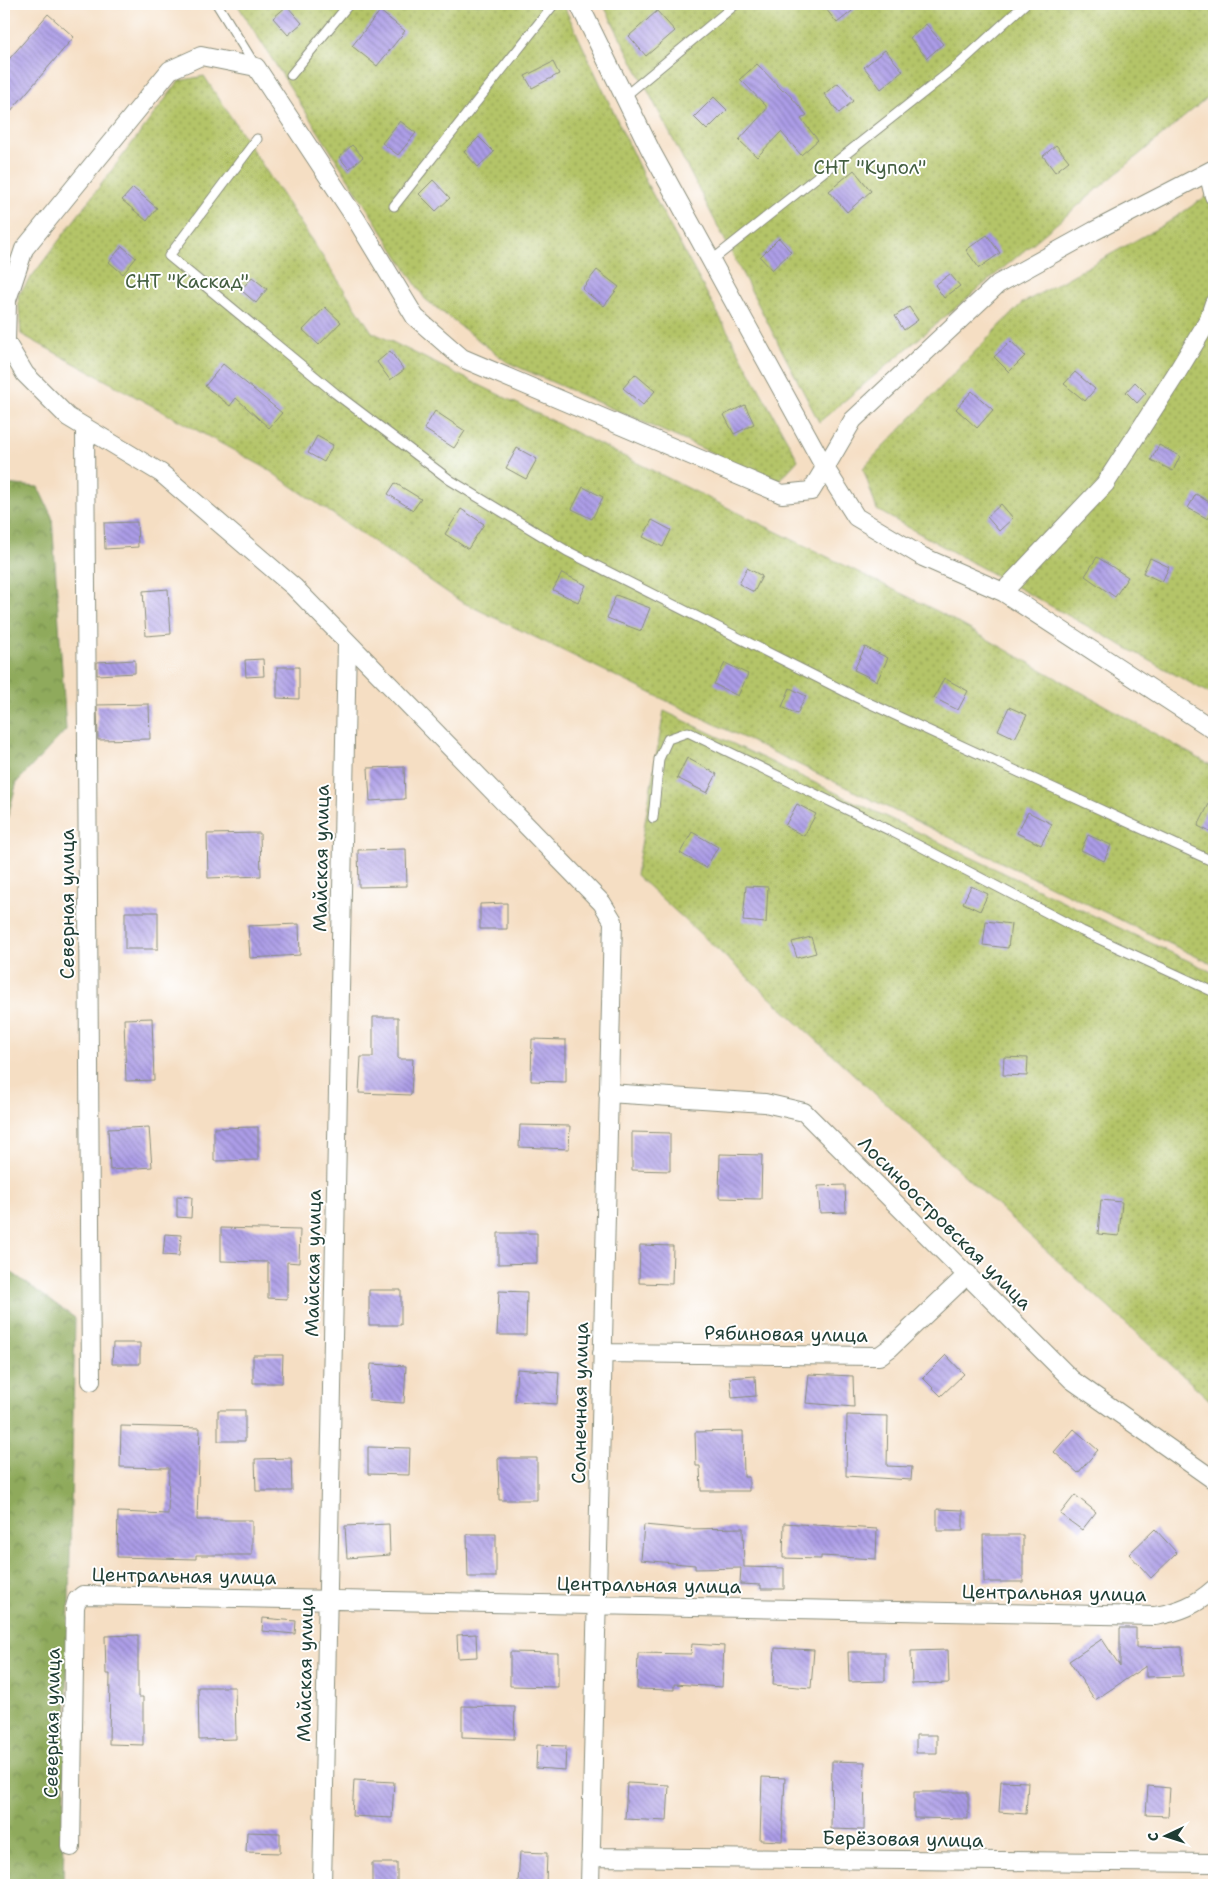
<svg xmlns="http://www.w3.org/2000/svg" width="1218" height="1889" viewBox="0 0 1218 1889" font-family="'Shantell Sans',sans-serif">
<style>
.forest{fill:url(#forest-crowns);stroke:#577448}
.garden{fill:url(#garden-dots);stroke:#6a804e}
.building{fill:url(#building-back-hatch)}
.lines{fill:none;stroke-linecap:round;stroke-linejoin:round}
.lane-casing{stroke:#8a8e7c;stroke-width:11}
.street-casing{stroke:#8a8e7c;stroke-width:20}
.lane{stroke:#fff;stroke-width:9}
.street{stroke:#fff;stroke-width:18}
.labels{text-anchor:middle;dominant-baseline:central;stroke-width:4;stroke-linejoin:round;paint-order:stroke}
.park-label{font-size:19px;fill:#445f41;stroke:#fff}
.street-label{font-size:19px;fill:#1f3d34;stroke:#fff}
</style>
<defs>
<pattern id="forest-crowns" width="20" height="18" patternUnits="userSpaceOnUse" patternTransform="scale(1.25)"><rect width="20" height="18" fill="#8faa5c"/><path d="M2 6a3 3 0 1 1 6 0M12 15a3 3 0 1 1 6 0" fill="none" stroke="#748c4d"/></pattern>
<pattern id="garden-dots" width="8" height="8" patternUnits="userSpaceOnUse" patternTransform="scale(1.25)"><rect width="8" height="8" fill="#b4c467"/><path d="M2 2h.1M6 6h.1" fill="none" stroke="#92a056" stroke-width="1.8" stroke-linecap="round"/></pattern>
<pattern id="building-back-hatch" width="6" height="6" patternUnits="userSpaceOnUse" patternTransform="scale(1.25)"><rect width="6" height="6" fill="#ac9ce7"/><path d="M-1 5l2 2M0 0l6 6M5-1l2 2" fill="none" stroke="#8b80bc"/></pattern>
</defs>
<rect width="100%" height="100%" fill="#fff"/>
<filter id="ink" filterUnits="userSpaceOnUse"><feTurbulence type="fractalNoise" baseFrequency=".02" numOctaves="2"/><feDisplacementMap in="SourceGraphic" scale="10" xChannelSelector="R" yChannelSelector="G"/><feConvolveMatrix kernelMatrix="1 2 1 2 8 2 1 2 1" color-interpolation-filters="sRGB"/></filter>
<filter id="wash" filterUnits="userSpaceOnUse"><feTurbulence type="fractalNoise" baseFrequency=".0096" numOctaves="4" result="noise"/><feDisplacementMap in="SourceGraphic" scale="20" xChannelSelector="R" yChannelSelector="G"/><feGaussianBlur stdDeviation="1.12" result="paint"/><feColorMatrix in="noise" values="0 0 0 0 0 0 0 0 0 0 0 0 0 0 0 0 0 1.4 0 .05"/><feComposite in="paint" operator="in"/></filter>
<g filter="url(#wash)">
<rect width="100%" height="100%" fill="#f5dec3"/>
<path class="forest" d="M4,484L38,487L52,517L66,730L17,782L4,830Z
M4,1267L75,1318L63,1885H4Z"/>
<path class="garden" d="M237,4H563L647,184L798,460L778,482L507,362L425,299Z
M603,4H1214V92L819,422Z
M204,76L372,332L939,612L1214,767V965L460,601L264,467L21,334L18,295L179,81Z
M1214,191V696L877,510L863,468L1021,304L1167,223Z
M664,711L1214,973V1404L636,875Z"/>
<g id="blocks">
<path class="building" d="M822,4H861L837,23Z
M287,6L302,23L288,35L273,18Z
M380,11L405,31L377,66L352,46Z
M657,11L675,31L646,56L629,36Z
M48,14L74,37L4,119V65Z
M926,24L943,44L927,58L910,38Z
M885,50L903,71L881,89L864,67Z
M553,62L559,74L532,88L525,76Z
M757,64L783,91L785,90L807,115L801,119L818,140L801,155L781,132L757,157L739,140L766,110V106L740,79Z
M838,83L853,101L839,113L824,94Z
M714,97L727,110L707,130L694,117Z
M400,121L416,133L398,155L382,143Z
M479,137L494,152L478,167L464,152Z
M352,145L363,157L349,169L339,157Z
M1056,145L1069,161L1055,172L1043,156Z
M854,170L871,191L847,212L829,191Z
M433,180L450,198L436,211L419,194Z
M133,188L157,208L147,221L122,200Z
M987,235L1000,253L979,268L966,250Z
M779,238L791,252L772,270L760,257Z
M122,246L136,258L123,274L109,262Z
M597,270L619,287L604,306L582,289Z
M950,274L960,286L944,298L935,285Z
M252,277L267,289L256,303L241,290Z
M325,307L341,322L319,345L303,330Z
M909,307L918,320L904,330L895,316Z
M1011,341L1025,356L1009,372L994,357Z
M390,351L404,370L390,380L377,362Z
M223,364L282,413L269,428L236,398L230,406L205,386Z
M1075,372L1095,389L1085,401L1064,384Z
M635,374L655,391L643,405L623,388Z
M1135,382L1146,393L1137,403L1126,392Z
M972,391L993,410L977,428L956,409Z
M745,405L754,424L734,434L724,415Z
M435,411L465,431L454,448L424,429Z
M317,436L333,445L324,462L308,453Z
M1159,445L1180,456L1173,471L1151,460Z
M517,448L537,459L526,479L506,468Z
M395,483L421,499L413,510L388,494Z
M583,487L603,497L592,519L572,509Z
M1196,494L1214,505L1208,519L1188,508Z
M1001,504L1013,518L999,531L987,517Z
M461,509L484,524L468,549L445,534Z
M652,520L671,530L663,547L643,537Z
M137,522L138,547L105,549L104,523Z
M1097,557L1128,577L1115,597L1085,576Z
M1150,558L1169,567L1162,582L1143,573Z
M747,568L762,576L754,592L739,584Z
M562,573L586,585L578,602L553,590Z
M168,589L171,634L146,636L143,591Z
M616,595L650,608L641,631L607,618Z
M865,647L888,658L877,681L854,670Z
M263,659L264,676L246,677L245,660Z
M135,660V673L97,675V662Z
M725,663L748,674L738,696L714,684Z
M277,667H299V699L277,698Z
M944,678L968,691L958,710L934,698Z
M790,688L806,696L797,714L782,707Z
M149,704L150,739L98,740L97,705Z
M1009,707L1027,715L1015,738L998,730Z
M687,758L717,774L707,793L677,778Z
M404,767L405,799L370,801L368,768Z
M1214,794V834L1198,826Z
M797,804L816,814L804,836L785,826Z
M1028,812L1052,824L1041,845L1017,833Z
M692,832L718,847L706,868L680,853Z
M260,833L261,876L208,878L207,834Z
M1088,835L1111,845L1104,861L1081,850Z
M406,849L407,886L359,887L358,850Z
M746,886L768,887L766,923L743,921Z
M971,886L988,894L980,911L963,903Z
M507,903V929H480V904Z
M125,912H158V949H125Z
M986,921L1011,924L1008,948L983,945Z
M299,924L300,955L250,958L248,926Z
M811,937L816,953L797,958L792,942Z
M373,1017H398V1059H413L411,1095L359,1093L361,1057H373Z
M152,1018L154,1080L126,1081L124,1019Z
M532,1039L566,1040V1082L531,1081Z
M1004,1057L1028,1058L1027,1076L1003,1075Z
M520,1125L570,1126L569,1149L519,1147Z
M149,1127L152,1167L110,1170L108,1129Z
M258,1127V1160L214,1161V1128Z
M632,1132L670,1133V1171L632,1170Z
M720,1154L762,1155L761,1199L719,1198Z
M845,1185L846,1212L820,1213L818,1186Z
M177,1196L192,1197L191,1218L177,1217Z
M1101,1200L1122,1202L1119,1236L1098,1234Z
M221,1228L300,1230L299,1263L287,1262V1299L268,1298V1262L221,1261Z
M498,1233H537V1263L498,1264Z
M165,1234L181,1235L179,1256L163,1255Z
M640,1245L673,1246L672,1284L639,1283Z
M369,1290H401V1325H369Z
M499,1291L527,1292L526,1335H497Z
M113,1343H140V1364H112Z
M253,1355H283L282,1383H253Z
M946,1355L964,1374L941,1396L923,1378Z
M371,1364L406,1366L404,1403L369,1401Z
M517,1369L559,1372L557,1404L515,1401Z
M809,1374L853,1376L854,1407L806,1403Z
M755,1376L756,1396L732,1398L730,1378Z
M218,1410H245V1441H218Z
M847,1415L888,1416L887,1466L912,1467L911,1480L846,1476Z
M121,1426L200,1428L197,1520H252V1555H196V1559L117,1557L118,1512L168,1514L169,1468L120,1467Z
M1074,1429L1098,1450L1078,1473L1054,1452Z
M743,1431L744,1477H749V1491H701L700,1466H696L695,1432Z
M368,1447L410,1448L409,1475L368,1474Z
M291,1458L292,1491H256L255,1459Z
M498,1458H537V1500H499Z
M1075,1495L1096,1512L1082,1530L1060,1514Z
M937,1509L963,1510V1531H937Z
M784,1523L877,1529L876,1559L821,1556V1559L783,1558Z
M389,1524L390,1555L347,1558L345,1526Z
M644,1525L687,1529L743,1528L744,1567L784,1568V1589H761V1585L740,1584L741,1568L695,1569V1565L641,1560Z
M1155,1529L1177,1553L1151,1578L1129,1554Z
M467,1534H496V1577H468Z
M983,1535H1023V1582H984Z
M263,1618L296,1621L295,1634L262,1631Z
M1120,1628H1136V1648L1182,1647L1183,1676L1146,1677V1666L1095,1700L1069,1661L1102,1639L1120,1666Z
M476,1634L477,1657L458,1658L457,1635Z
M138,1635V1697H143V1745L109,1744L110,1674H106L105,1636Z
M692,1644L724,1646L722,1687L674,1684V1690L637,1689L638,1653L691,1654Z
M775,1648L814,1650L811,1688L773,1685Z
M948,1650L949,1683L912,1684L911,1651Z
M510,1652L558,1653V1687L510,1686Z
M848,1652H885V1681L849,1682Z
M198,1687H235L236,1739L199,1740Z
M462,1706L515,1707L514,1739L462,1737Z
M916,1735H937V1753H916Z
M537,1745L566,1746L565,1770L536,1768Z
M832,1761L865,1762L864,1830L831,1829Z
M762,1777L785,1778L782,1841L760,1840Z
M354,1780L394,1782L392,1818L352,1816Z
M1001,1781L1028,1782L1026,1814L999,1812Z
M627,1783L669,1785L667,1821L625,1819Z
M1148,1786L1170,1788L1168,1816L1146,1815Z
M914,1792H968V1819L914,1818Z
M247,1832L280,1833V1853L246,1852Z
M520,1852L547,1853L546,1884L518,1883Z
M372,1863H397V1885H372Z"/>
</g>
</g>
<g filter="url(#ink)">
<use href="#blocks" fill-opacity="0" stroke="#8a8e7c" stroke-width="1"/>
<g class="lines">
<g class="lane-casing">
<path id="lane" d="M217,4L256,67
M291,75L349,4
M625,96L736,4
M257,139L169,256L335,393L450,480L567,551L858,698L1214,862
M394,206L554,4
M711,261L957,66L1025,4
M653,818L659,759L668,739L688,732L889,830L1082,931L1214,992"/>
</g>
<g class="street-casing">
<path id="street" d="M579,4L651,151L825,468
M1208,172L1214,196
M85,427L91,1381
M825,468L853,420L998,284L1094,231L1214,169
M1003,592L1105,484L1176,374L1208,321L1214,303
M608,1093L765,1103L804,1112L1072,1380L1214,1480
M602,1353L879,1356L890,1348L968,1274
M71,1847L75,1607L77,1600L83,1595L1155,1616C1179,1612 1196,1605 1214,1589
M590,1857L1214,1863
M322,1885L347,642
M590,1885L613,921L602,903L294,587L161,473L68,417L25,374L6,342L7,300L24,249L170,70L201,56L256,67L356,219L415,317L462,358L782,494L811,491L825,468L856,517L923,557L1003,592L1214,730"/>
</g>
<use href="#lane" class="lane"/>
<use href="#street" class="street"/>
</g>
</g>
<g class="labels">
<g class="park-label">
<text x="870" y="167">СНТ "Купол"</text>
<text x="187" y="281">СНТ "Каскад"</text>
</g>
<g class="street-label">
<text transform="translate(321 858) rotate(-89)">Майская улица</text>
<text transform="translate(67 904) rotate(-90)">Северная улица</text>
<text transform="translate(945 1223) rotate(45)">Лосиноостровская улица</text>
<text transform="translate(313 1263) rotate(-89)">Майская улица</text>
<text transform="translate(786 1334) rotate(1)">Рябиновая улица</text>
<text transform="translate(580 1403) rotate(-89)">Солнечная улица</text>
<text transform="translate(184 1576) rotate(1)">Центральная улица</text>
<text transform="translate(649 1585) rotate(1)">Центральная улица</text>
<text transform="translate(1054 1593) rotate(1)">Центральная улица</text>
<text transform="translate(305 1668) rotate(-89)">Майская улица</text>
<text transform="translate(52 1723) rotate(-89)">Северная улица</text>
<text transform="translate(903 1839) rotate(1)">Берёзовая улица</text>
</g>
</g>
<rect width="1218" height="1889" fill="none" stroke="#fff" stroke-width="20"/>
<g transform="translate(1166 1836) rotate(266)" stroke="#ffffff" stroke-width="4" paint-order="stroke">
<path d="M0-4L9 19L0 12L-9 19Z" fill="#1f3d34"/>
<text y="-8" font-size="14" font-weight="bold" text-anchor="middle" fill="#1f3d34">С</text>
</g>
</svg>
